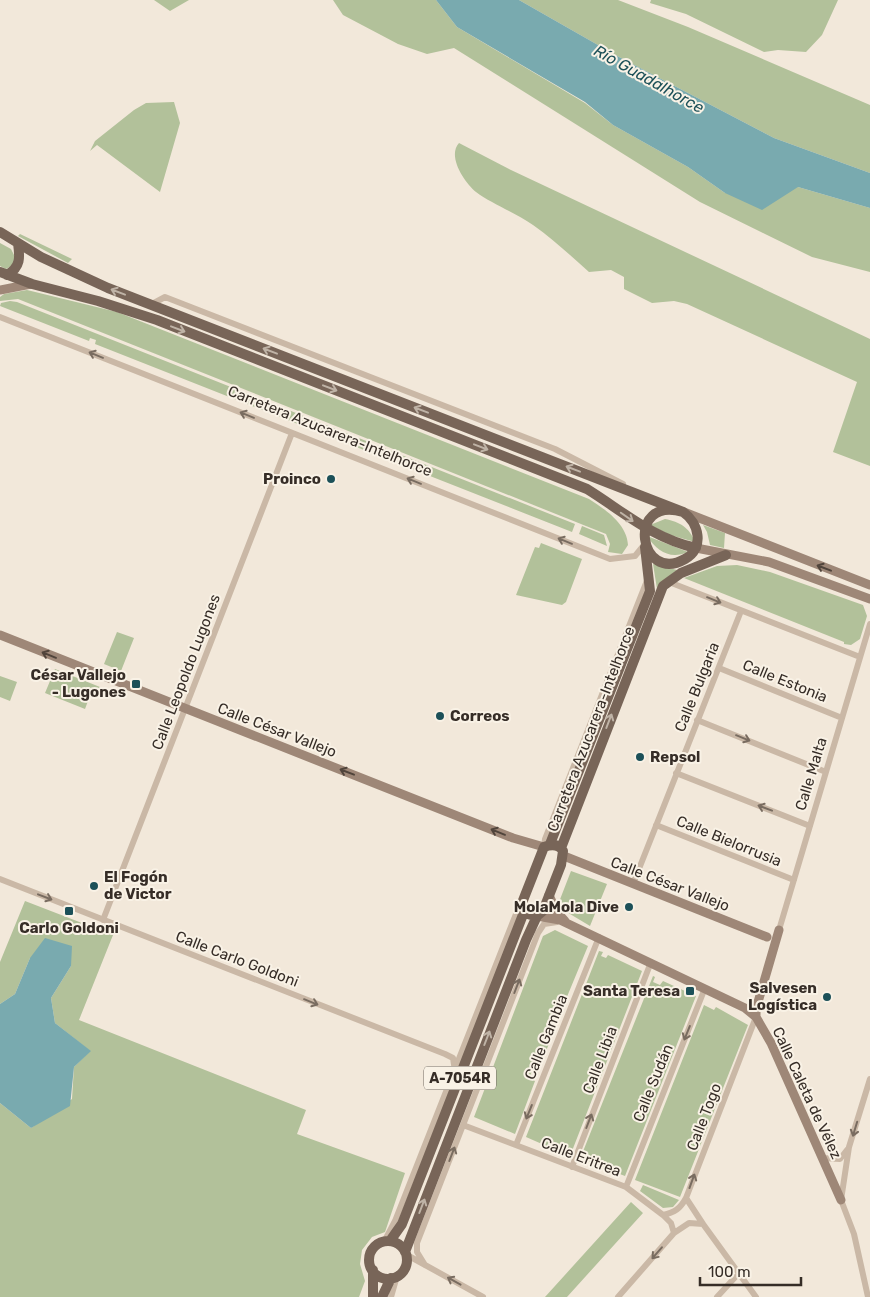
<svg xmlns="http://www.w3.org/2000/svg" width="870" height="1297" viewBox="0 0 870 1297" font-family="Rubik,sans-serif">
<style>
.green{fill:#b2c19a}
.water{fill:#79aaaf}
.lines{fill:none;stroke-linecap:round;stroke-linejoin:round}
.street{stroke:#cab8a6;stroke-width:6}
.secondary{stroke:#9e8777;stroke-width:9}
.primary{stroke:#786558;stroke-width:10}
.oneway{stroke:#bfb3a6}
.oneway2{stroke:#796c60}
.oneway3{stroke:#50443b}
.poi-dot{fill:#1c5058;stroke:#f9f2e6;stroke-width:2}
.labels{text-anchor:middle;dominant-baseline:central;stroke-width:4;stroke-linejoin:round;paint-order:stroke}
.shield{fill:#f9f2e6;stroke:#706860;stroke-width:1}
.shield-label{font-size:14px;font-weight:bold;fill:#362d27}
.street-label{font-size:15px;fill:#362d27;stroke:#f9f2e6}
.poi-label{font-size:15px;font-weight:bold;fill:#362d27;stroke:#f9f2e6;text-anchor:end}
.water-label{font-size:16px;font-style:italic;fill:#1c5058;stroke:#f9f2e6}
</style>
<rect width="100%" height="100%" fill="#f2e8da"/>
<path class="green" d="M154,0H189L170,11Z
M333,0H436L457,27L585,103L613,125L688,167L725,193L798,187L870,208V272L812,257L700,202L454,48L427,54L398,44L343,15Z
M519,0H618L688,27L870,105V173L774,138L619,57Z
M651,0H838L822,35L806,52L778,50L764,52L686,14L650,3Z
M174,102L180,123L160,192L97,145L90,151L95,141L134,110L146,103Z
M459,143L511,170L870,339V466L833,452L857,382L687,304L674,301L652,303L624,289V277L611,270L589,272C571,256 553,239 533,225C516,213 492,204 476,192C464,182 447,156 459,143Z
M20,234L72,259L68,263L18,236Z
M0,243L11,249L15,257L13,265L6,269L0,266Z
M27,290L117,312L589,499C606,510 627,524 628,545L622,554L608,552L610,544L606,534L18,299L0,301V297L4,294Z
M10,301L17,302L575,524L572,532L95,344L96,340L90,338L89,341L0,306L1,303Z
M665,519C680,522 689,527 695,542L670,535L650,525Z
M703,525L725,533L724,548L710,545L707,532Z
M582,526L604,535L607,546L579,534Z
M647,536L688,552C670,560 657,551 647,536Z
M541,543L582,559L566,602L562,605L516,595L535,547L539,548Z
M653,564L677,570L660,583L657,589Z
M737,565L770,572L863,605L867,616L860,639L851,645L844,644V642L684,578L717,566Z
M117,632L134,638L121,671L104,664Z
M55,669L105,689L104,694L92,690L85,709L45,693Z
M0,676L17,682L10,701L0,697Z
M571,871L607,884L590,926L560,908L559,902Z
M25,901L113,935L79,1020L306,1110L297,1134L405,1173L385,1232L372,1237L362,1250L360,1264L365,1281L359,1297H0V1103L31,1128L72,1099L74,1067L90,1051L55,1023L51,998L71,966L30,958L15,994L0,1004V962Z
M555,930L588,946L564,1004L559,1002L556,1010L561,1013L539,1069L534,1067L529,1078L535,1081L515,1134L474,1117L543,936Z
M599,951L603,952L601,956L606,958L608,955L642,971L572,1151L567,1155L526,1137Z
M653,976L655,977L653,982L660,985L663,981L696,996L625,1176L580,1159Z
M704,1005L714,1010L716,1007L748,1025L680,1197L635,1180Z
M643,1185L679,1200L673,1207L663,1208L640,1191Z
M631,1202L643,1213L567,1297H545Z"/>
<path class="water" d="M436,0H519L619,57L774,138L870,173V208L798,187L762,210L725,193L688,167L613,125L585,102L457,27Z
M45,938L72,946L71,966L51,998L55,1023L91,1051L74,1067L70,1106L31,1128L0,1103V1004L15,994L30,958Z"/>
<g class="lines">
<path class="street" d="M152,304L165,297L555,449L623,484
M0,317L610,559L635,556L644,545
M669,582L860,657
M719,668L842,718
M697,720L826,772
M676,773L810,826
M656,825L794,880
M544,847L545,839L648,578
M0,879L445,1054L453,1058L455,1071
M633,884L741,611
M103,920L292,433
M779,930L870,624
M463,1125L626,1187L663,1215L671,1223L674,1233
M516,1145L599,937
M822,1158L840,1159L847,1150
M572,1167L651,962
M626,1187L705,988
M686,1198L703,1224
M663,1215C675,1212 680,1209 686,1198L756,1017
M384,1242L395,1221L516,914L522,903
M407,1255L483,1297
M425,1265L417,1252V1243L538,933L544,924L557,922
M391,1297L397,1276
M618,1297L674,1233L689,1223L703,1224L756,1297
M717,1297L739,1273
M868,1297L854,1234L841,1200L849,1147L870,1079"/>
<path class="secondary" d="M0,290L31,284
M684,512L870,585
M696,548L769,562L870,599
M0,635L513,838L544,847
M564,856L767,937
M549,895L556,911L565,921
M537,916L560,920L745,1008L756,1017L771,1043L841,1200
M756,1017V1009L779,930"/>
<path class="primary" d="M0,232L41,257L108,288L683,512C699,523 705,548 685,559C639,585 625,495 683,512
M0,272L32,284L98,301L157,320L587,489C624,512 652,538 696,548
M7,275C21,267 20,257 18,243
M550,844L650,591L645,547
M561,848L663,586L681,573L726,555
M390,1241L402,1224L524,912
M369 1260a19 19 0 1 1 38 0a19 19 0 1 1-38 0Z
M405,1252L526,940L537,916L543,911L561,865L563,851C559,844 552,844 544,847L522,903C523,913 528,915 537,916
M373,1297V1270
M382,1297L391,1278"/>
</g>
<defs><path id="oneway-shaft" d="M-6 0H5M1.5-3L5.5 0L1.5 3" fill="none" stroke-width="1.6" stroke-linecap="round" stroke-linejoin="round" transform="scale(1.25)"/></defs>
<g class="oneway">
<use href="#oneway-shaft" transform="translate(118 292) rotate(-159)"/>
<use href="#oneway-shaft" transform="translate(178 329) rotate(21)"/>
<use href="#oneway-shaft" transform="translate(270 351) rotate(-159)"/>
<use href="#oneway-shaft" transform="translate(330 388) rotate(21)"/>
<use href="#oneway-shaft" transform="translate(421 410) rotate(-159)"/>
<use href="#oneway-shaft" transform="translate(481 447) rotate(21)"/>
<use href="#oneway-shaft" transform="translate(573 469) rotate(-159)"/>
<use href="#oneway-shaft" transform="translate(627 517) rotate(35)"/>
<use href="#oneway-shaft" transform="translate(609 721) rotate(-69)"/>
<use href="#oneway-shaft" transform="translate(487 1038) rotate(-69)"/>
<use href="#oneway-shaft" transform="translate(422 1206) rotate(-69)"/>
</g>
<g class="oneway2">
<use href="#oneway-shaft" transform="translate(96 355) rotate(-158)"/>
<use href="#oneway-shaft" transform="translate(247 415) rotate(-158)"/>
<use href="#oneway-shaft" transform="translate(414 481) rotate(-158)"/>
<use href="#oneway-shaft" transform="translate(565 541) rotate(-158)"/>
<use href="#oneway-shaft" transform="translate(714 600) rotate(22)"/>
<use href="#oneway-shaft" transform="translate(743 738) rotate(22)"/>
<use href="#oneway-shaft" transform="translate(765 808) rotate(-159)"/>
<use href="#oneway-shaft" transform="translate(45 897) rotate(21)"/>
<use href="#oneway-shaft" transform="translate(517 986) rotate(-69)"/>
<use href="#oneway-shaft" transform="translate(311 1002) rotate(22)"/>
<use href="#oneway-shaft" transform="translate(687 1033) rotate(112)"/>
<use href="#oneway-shaft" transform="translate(529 1112) rotate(112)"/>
<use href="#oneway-shaft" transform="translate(589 1121) rotate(-69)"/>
<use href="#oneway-shaft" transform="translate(855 1129) rotate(107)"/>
<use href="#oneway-shaft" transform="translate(452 1154) rotate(-69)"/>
<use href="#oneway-shaft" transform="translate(692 1181) rotate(-70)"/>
<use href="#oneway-shaft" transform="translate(657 1253) rotate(131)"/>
<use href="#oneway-shaft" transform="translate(454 1281) rotate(-151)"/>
</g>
<g class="oneway3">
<use href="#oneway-shaft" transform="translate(824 568) rotate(-159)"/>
<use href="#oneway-shaft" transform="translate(49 655) rotate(-158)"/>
<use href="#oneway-shaft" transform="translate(347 772) rotate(-159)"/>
<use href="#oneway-shaft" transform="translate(498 832) rotate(-158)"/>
</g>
<g class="poi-dot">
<circle cx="331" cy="479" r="5"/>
<rect x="131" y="679" width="10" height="10" rx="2.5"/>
<circle cx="440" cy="716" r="5"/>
<circle cx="640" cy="757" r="5"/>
<circle cx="94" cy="886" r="5"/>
<circle cx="629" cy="907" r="5"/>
<rect x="64" y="906" width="10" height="10" rx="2.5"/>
<rect x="685" y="986" width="10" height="10" rx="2.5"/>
<circle cx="827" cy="997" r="5"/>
</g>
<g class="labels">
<rect class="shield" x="424" y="1066.5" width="72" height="23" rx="4"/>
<g class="shield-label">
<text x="460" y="1078">A-7054R</text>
</g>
<g class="street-label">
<text transform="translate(330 431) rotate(22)">Carretera Azucarera-Intelhorce</text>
<text transform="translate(186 672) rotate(-69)">Calle Leopoldo Lugones</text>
<text transform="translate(785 681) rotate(22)">Calle Estonia</text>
<text transform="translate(697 687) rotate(-68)">Calle Bulgaria</text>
<text transform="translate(591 729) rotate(-69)">Carretera Azucarera-Intelhorce</text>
<text transform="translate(277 730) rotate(21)">Calle César Vallejo</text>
<text transform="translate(811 774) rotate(-73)">Calle Malta</text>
<text transform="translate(729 841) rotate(22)">Calle Bielorrusia</text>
<text transform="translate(670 884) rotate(21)">Calle César Vallejo</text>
<text transform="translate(237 959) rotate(21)">Calle Carlo Goldoni</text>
<text transform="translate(546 1037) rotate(-68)">Calle Gambia</text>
<text transform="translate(600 1060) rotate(-69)">Calle Libia</text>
<text transform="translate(653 1083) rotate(-68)">Calle Sudán</text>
<text transform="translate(807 1093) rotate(65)">Calle Caleta de Vélez</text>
<text transform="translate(704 1117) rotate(-69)">Calle Togo</text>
<text transform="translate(581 1157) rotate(21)">Calle Eritrea</text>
</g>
<g class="poi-label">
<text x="321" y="479">Proinco</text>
<text x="126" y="675">César Vallejo<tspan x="126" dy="17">- Lugones</tspan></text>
<text x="450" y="716" text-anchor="start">Correos</text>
<text x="650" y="757" text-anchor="start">Repsol</text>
<text x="104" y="877" text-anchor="start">El Fogón<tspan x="104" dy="17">de Victor</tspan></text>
<text x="619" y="907">MolaMola Dive</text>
<text x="69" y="928" text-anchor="middle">Carlo Goldoni</text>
<text x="817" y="988">Salvesen<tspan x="817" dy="17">Logística</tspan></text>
<text x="680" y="991">Santa Teresa</text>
</g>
<g class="water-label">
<text transform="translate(649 79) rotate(29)">Río Guadalhorce</text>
</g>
</g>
<path d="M700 1277v8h101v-8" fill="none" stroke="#362d27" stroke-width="2.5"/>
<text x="708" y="1277" font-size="15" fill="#362d27" stroke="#f9f2e6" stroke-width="4" paint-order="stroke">100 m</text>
</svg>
